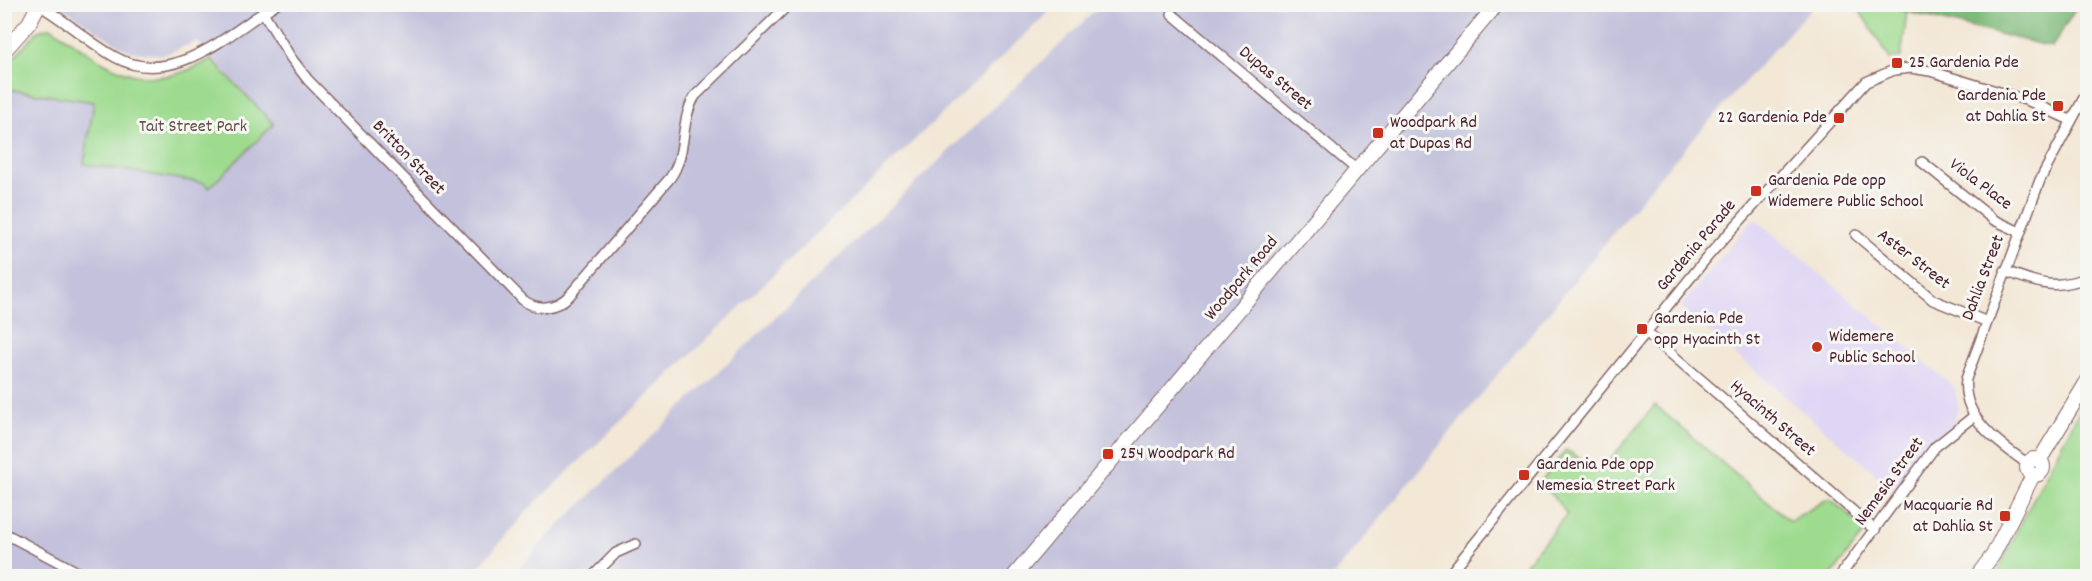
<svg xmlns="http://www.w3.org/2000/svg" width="2092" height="581" viewBox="0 0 2092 581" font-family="Dekko,sans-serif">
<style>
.built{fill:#dfd5f5}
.industrial{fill:#c3c1db}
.green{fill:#9edb8f;stroke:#747d5d;stroke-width:1.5}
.forest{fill:#7ebb7a;stroke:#646d52;stroke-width:1.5}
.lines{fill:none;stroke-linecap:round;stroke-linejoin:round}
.stream{stroke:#4ab9c0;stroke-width:2}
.street-casing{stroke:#856566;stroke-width:12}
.secondary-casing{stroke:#856566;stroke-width:16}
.street{stroke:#fff;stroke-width:9}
.secondary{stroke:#fff;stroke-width:14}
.poi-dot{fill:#c8321e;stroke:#f6f6f2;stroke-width:2}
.labels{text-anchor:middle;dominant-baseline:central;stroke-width:6;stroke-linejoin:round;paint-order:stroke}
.poi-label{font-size:18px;fill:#4a1f2b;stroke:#f6f6f2;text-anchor:start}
.street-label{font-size:18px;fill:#4a1f2b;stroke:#f6f6f2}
.park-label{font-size:18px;fill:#5f4e44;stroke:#f6f6f2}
</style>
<rect width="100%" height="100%" fill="#f6f6f2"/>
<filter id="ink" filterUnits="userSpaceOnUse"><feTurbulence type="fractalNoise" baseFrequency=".0167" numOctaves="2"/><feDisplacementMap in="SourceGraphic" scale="12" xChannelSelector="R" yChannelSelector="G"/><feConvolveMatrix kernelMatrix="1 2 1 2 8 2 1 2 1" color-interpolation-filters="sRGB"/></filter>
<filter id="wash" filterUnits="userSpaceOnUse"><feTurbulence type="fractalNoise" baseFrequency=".008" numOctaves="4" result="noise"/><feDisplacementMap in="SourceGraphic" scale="24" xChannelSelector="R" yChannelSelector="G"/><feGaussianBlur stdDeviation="1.35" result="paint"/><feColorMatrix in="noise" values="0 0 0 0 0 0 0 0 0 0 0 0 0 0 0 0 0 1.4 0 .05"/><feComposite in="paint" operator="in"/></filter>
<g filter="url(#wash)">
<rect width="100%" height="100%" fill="#f3e7d5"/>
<path class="built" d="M1754,218L1955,388L1958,407L1954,423L1931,439L1895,490L1680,307Z"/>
<path class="industrial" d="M59,5H1056L528,510L471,576H5V89L94,102L84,164L205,183L210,187L274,124L197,41L164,55L132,52L121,47Z
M1101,5H1814L1660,176L1333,576H513L550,534Z"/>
<path class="green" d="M1856,5H1896L1899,9L1907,12L1901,57L1890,59Z
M51,27C107,66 143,99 211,59L274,124L209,188L204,183L84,164L94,102L5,89V67L38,31Z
M2087,396V576H1996L2019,526Z
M1655,405L1790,521L1829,498L1863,527V534L1831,576H1535L1523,567L1567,514L1541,481L1566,450L1601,471Z"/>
<path class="forest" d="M1896,5H2078L2052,47L1907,12L1899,9Z"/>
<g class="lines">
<path class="stream" d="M2081,421L2088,418"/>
</g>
</g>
<g filter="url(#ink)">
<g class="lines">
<g class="street-casing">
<path id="street" d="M39,5C65,20 88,42 115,57C173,89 229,33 276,4
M263,12L291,58L308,80L523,300C538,311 555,309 569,296L670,178C688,153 679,122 695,96L789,4
M1172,14L1357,170
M1922,162L1994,220L2020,232
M1856,235L1933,300L1985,321
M2005,271C2037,283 2054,291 2088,277
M1647,333L1875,530
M2028,464C2000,444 1961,418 1966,379L2040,180L2088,90
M4,533L85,576
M593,576L616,553L636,544
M1448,576L1709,255L1866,82L1894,70L1911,68L1930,71L2029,101L2070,120
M1840,576L1935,447L1974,416"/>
</g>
<g class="secondary-casing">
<path id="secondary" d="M4,51L29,23L39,4
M2027 467a8 8 0 1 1 16 0a8 8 0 1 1-16 0Z
M2039,461L2088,380
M1014,576L1497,4
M1977,576L1993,555L2033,475"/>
</g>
<use href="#street" class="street"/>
<use href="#secondary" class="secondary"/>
</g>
</g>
<g class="poi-dot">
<rect x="1891" y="57" width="12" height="12" rx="3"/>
<rect x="2052" y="100" width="12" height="12" rx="3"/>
<rect x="1833" y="112" width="12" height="12" rx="3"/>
<rect x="1372" y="127" width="12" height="12" rx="3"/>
<rect x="1750" y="185" width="12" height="12" rx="3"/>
<rect x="1636" y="323" width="12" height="12" rx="3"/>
<circle cx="1817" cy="347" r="6"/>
<rect x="1102" y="448" width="12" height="12" rx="3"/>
<rect x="1518" y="469" width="12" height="12" rx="3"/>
<rect x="1999" y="510" width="12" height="12" rx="3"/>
</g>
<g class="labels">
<g class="poi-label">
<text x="1909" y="63">25 Gardenia Pde</text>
<text x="2046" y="96" text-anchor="end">Gardenia Pde<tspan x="2046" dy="21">at Dahlia St</tspan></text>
<text x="1827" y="118" text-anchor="end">22 Gardenia Pde</text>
<text x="1390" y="123">Woodpark Rd<tspan x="1390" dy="21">at Dupas Rd</tspan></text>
<text x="1768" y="181">Gardenia Pde opp<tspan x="1768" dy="21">Widemere Public School</tspan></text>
<text x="1654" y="319">Gardenia Pde<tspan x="1654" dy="21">opp Hyacinth St</tspan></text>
<text x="1829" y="337">Widemere<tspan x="1829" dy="21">Public School</tspan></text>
<text x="1120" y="454">254 Woodpark Rd</text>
<text x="1536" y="465">Gardenia Pde opp<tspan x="1536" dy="21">Nemesia Street Park</tspan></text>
<text x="1993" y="506" text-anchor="end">Macquarie Rd<tspan x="1993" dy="21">at Dahlia St</tspan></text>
</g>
<g class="street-label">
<text transform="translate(1275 79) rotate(40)">Dupas Street</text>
<text transform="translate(408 158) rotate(46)">Britton Street</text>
<text transform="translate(1980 185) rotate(37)">Viola Place</text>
<text transform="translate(1697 246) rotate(-50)">Gardenia Parade</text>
<text transform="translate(1913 260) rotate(38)">Aster Street</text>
<text transform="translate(1984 278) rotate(-69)">Dahlia Street</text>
<text transform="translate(1242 279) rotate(-50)">Woodpark Road</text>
<text transform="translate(1772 419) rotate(41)">Hyacinth Street</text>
<text transform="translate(1890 482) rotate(-54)">Nemesia Street</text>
</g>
<g class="park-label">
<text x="193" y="127">Tait Street Park</text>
</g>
</g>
<rect width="2092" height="581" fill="none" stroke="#f6f6f2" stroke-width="24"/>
</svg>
